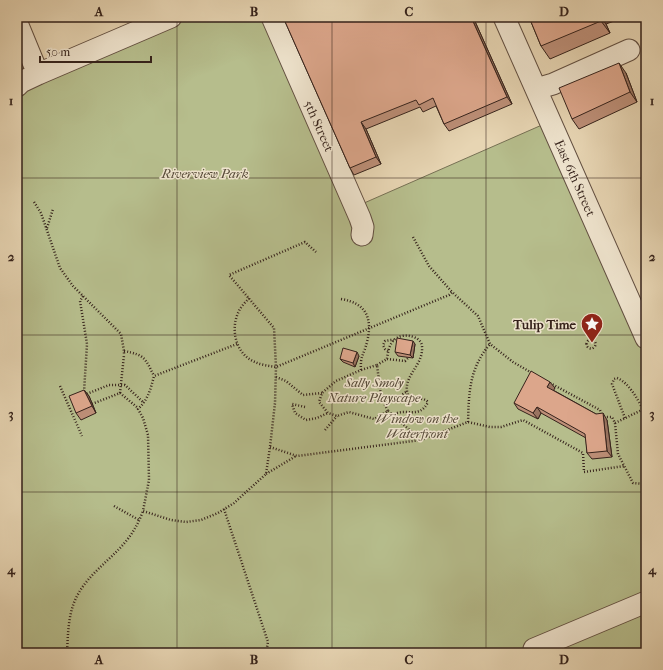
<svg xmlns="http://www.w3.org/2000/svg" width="663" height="670" viewBox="0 0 663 670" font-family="'IM FELL French Canon',serif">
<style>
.green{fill:#b6bd8c;stroke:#767054}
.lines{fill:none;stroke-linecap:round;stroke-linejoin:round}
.minor-casing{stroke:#624f41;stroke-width:23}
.path{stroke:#35221b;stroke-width:2.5;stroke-dasharray:1 2;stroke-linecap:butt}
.minor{stroke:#efe4ce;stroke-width:21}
.path-bridge{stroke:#35221b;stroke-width:2.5;stroke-dasharray:1 2;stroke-linecap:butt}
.wall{fill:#bd8f78;stroke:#35221b}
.shaded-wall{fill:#9a7461;stroke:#35221b}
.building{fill:#dca68b;stroke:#35221b}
.grid{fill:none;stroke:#35221b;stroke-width:1;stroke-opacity:0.55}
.labels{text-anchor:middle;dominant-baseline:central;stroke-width:3;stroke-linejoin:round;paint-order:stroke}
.street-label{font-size:13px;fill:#35221b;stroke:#efe4ce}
.park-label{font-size:13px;font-style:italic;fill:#554937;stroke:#efe4ce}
.poi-label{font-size:13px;font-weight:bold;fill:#35221b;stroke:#efe4ce;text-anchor:end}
.neatline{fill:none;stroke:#35221b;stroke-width:1.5}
.grid-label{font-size:13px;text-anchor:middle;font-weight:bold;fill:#35221b}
</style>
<rect width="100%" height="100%" fill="#e7d5b3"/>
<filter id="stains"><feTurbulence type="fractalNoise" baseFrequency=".005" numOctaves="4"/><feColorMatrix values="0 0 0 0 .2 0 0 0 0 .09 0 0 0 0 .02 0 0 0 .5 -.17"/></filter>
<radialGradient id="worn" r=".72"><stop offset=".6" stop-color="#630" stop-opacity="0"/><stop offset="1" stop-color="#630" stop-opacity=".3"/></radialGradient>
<path class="green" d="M171,17H272L355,207L551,121L646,338V653H17V63L31,57L38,73Z"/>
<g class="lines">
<g class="minor-casing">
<path id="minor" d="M272,17L360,218L363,227L362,235
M504,17L646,338
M17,23L38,74
M17,86L21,82L38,74L171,17
M536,89L553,84L629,50
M536,653L534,649L646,602"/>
</g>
<path class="path" d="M34,202L41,213L60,268L73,286L121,334L124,351V355
M47,228L53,209
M413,237L429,266L452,292
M83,296L80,301L87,344L84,392
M249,298C246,302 241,306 239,311C230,328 235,354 255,362C261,365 269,366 276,367L449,295L452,292L478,316L490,344L513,362L532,373
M341,299C366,303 373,318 367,342C364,355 360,355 361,370L336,381L322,393L319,402L328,413L337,416L349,412L374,419L388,411L381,397L377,365L361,370
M586.5 344a4.5 4.5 0 1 1 9 0a4.5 4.5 0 1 1-9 0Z
M237,344L154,376C151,388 148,400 138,409L143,418L148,435L149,480L143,511L171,520L186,522L201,520L218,513L234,503L266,474L270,447L275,403L276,367L274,328L229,275L305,242L316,252
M124,351C145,355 145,358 154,376
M388,351L385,349L383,345L385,341L391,340H394
M387,359L405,361L409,357
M377,365L387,359C388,352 389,342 397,338C404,333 421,336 422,346C424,368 398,377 410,400C417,399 423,397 428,402C419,420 405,407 393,415
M276,377L286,381L303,395L322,393
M550,383L600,410L602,417H612L615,423L618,454L633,483L646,484
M60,386L82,436
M84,395L109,385H125L144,403
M400,396L406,392
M92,404L120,393L138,408
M305,407L292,404L295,413L306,420L317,418L328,413
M388,411L421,440
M625,418L612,384L614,379L617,378C628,382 638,399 643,410
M468,422C469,392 469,369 490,344
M615,423L646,408
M325,430L337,416
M270,447L297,456L421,440L468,422L490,427H501L523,420L583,453L584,472L624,466
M266,474L296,456
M114,506L139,520
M224,509L268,642L266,653
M67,653C68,634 68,613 77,596C89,573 111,560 127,540C134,531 139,522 143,511"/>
<use href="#minor" class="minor"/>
<path class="path-bridge" d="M120,393L124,355"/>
</g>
<path class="wall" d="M283,17H473L512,104L449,131L444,124L436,106L423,112L420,107L366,129L381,164L354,175L350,168Z
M529,17H625L606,24L610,33L550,59L541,46Z
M626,73L637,102L579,129L572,119Z
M415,344L413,358L398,356L395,352Z
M359,356L355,367L343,362L340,359Z
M555,388L553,390L596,414L607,420L612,457L592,459L587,453L586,438L541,413L538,419L518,409L514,403Z
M84,390L89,396L96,413L81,420L76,413Z"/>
<path class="shaded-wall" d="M471,17H473L512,104L507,97Z
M599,17H601L606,24L610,33L601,21Z
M619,63L626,73L637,102L630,92Z
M361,122L366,129L381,164L376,157Z
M413,341L415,344L413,358L410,355Z
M357,352L359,356L355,367L353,363Z
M550,382L555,388L552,393L547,387Z
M84,390L89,396L96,413L92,406Z
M537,407L541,413L538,419L533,413Z
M603,413L607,420L612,457L607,451Z"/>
<path class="building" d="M283,17H471L507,97L444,124L433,98L419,105L416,100L361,122L376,157L350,168Z
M529,17H599L601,21L541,46Z
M619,63L630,92L572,119L559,88Z
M397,338L413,341L410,355L395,352Z
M343,348L357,352L353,363L340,359Z
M531,371L550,382L547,387L596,414L603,413L607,451L587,453L585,434L537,407L533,413L514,403Z
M84,390L92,406L76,413L69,396Z"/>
<path class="grid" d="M177,17V653M332,17V653M486,17V653M17,178H646M17,335H646M17,492H646"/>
<defs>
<g id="sight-pin" transform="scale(1.15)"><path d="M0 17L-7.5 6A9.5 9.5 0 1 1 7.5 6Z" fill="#8f2418" stroke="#efe4ce"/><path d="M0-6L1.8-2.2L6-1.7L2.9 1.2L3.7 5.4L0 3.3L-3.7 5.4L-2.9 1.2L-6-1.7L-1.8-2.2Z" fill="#fff"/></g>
</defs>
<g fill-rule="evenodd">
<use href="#sight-pin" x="592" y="324"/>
</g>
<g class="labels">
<g class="street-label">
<text transform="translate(319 126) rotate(66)">5th Street</text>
<text transform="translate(575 178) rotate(66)">East 6th Street</text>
</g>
<g class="park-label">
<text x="205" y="173">Riverview Park</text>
<text x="374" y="382">Sally Smoly<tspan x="374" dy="15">Nature Playscape</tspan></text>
<text x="417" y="418">Window on the<tspan x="417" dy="15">Waterfront</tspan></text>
</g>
<g class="poi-label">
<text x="576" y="324">Tulip Time</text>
</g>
</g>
<rect width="663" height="670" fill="none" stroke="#e7d5b3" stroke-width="44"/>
<path d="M40 56v6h111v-6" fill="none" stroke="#35221b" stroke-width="2"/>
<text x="46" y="56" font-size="12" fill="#35221b" stroke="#efe4ce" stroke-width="3" paint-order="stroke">50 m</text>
<rect x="22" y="22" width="619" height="626" class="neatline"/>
<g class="grid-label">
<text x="99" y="16">A</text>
<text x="254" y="16">B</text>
<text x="409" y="16">C</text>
<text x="564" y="16">D</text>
<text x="11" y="105">1</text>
<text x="652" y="105">1</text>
<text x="11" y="261">2</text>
<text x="652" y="261">2</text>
<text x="11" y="418">3</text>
<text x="652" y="418">3</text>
<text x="11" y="574">4</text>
<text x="652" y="574">4</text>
<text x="99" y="664">A</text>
<text x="254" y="664">B</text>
<text x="409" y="664">C</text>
<text x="564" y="664">D</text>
</g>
<rect width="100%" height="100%" filter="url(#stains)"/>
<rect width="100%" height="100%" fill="url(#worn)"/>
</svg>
